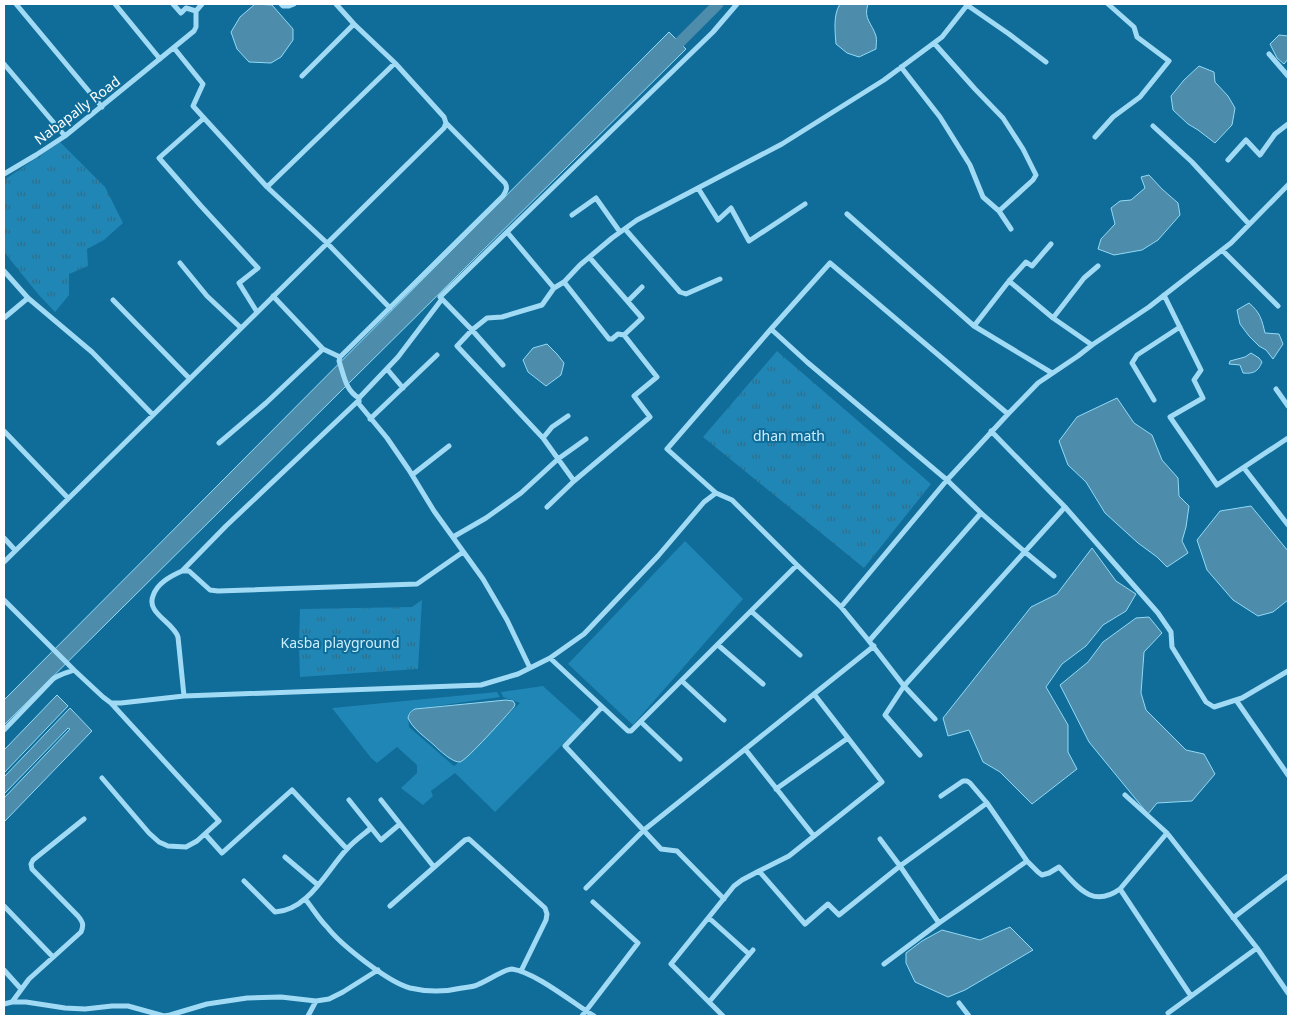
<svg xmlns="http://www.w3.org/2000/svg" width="1292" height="1020" viewBox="0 0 1292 1020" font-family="'Noto Sans',sans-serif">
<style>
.green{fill:#1f86b5}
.park{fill:url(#park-tufts)}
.water{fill:#4d8dab;stroke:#92daf7}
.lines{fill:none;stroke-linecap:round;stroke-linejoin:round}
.canal{stroke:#4d8dab;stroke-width:11}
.street{stroke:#a1daf4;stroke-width:5}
.labels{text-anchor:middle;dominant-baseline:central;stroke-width:4;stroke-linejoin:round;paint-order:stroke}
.street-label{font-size:14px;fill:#fff;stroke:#106c98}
.park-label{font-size:14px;fill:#c9eefe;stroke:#106c98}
</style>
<defs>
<pattern id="park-tufts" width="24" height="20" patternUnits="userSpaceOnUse" patternTransform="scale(1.25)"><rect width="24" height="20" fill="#1f86b5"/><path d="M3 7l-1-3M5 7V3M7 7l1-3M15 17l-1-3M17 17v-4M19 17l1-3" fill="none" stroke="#316f8b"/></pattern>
</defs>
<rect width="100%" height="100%" fill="#106c98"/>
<path class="green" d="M685,541L743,599L633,725L568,664Z
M543,686L584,723L495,812L455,773L431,791L433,796L423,805L401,788L417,773V765L397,747L377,763L371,758L332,708L497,692L500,697L415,709L408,714L409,727L454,766L459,762L520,703L503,697L501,692Z"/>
<path class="park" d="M60,142L105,187L123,223L104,240L87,249L88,266L69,274V295L55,312L38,294L4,252V180Z
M777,351L931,484L864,568L703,437Z
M422,600L418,669L300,677L299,646L300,609L412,607Z"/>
<path class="water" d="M255,4L272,5L293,29V40L281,57L271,63L249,62L237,49L231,32L240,17Z
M840,4H868C863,19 872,23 876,36C877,40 876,45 876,49L859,57L847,53L836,44C835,31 833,15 840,4Z
M669,32L686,49L4,725V700Z
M1279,35L1288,36V59L1284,64L1277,58L1270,44Z
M1199,66L1214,72L1215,82L1228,96L1235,108L1232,125L1215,143L1198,130L1188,124L1173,110L1171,96L1184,80Z
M1149,175L1162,189L1178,203L1180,215L1158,240L1142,250L1114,255L1098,249L1101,239L1115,224L1111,208L1120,201L1131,200L1145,188L1141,177Z
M1249,303C1260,312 1262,320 1265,333L1279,334L1283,344L1273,359L1266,350L1259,346L1249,336L1240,324L1237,310Z
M547,344L557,354L564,363L561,375L546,386L528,372L523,360L533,348Z
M1251,353L1259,358L1262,362C1258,372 1253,374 1243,373L1240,365L1229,364L1230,361L1245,357Z
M1117,398L1134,423L1152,435L1162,460L1178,478L1179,496L1189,506L1186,527L1182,541L1188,553L1167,567L1157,557L1138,543L1105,513L1086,482L1068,465L1059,441L1077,417Z
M1251,506L1288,551V600L1273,612L1258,616L1233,600L1207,570L1197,540L1220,511Z
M1092,548L1116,581L1136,594L1126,611L1103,625L1086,646L1062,664L1046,687L1068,725V752L1077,769L1032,804L1000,772L983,762L969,730L948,736L943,718L1031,607L1057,594Z
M1149,617L1162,633L1144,652L1141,693L1146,710L1186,750L1204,754L1215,774L1192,801L1157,803L1148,814L1089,742L1060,685L1088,662L1103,642L1136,618Z
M57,695L68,706L4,773V750Z
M506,700L513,701L515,704L514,707C506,716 467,760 460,762C453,763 439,750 434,745C425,737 413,729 408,718C409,713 411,711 415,709Z
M70,708L92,731L4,822V798L70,729L68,728L4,794V777Z
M1010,927L1033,950L965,990L948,997L915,982L906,963V953L922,941L942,930L980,940Z"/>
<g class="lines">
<path class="canal" d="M670,52L718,4"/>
<path class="street" d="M16,4L102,107
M115,4L160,59
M173,4L181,13L186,8L196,11
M281,4L283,6H289L294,4
M967,5L1009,34L1046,62
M934,43L975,89L1003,118L1023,149L1036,175L1033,180L999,211
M174,48L203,84L193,106L267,187L327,243L390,308
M1269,54L1288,76
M4,64L65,136
M901,67L940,117L970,165L983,197L999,211L1011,229
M302,76L354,24
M204,118L159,158L201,206L258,268L239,283L257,312
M1153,126L1192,162L1249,224
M1095,137L1113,117L1140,97L1169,61L1137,37L1134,27L1108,4
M1228,160L1246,140L1260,155L1275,134L1288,124
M4,174L36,155L65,136L194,31L196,27V11L202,4
M267,187L395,63
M698,188L718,220L731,208L749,241L805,204
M847,214L974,326L1052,373
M572,215L596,198L620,232
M625,229L680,292L686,294L720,279
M507,232L554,288
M1051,244L1032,266L1026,262L1009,281L1053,318L1084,278L1098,266
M1222,250L1278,306
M180,263L207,296L241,328
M4,271L28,298
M564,282L609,339H612L618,334L624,335
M1164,295L1201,370L1194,380L1203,398L1170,417L1217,485L1288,438
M273,296L323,349L340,357
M442,299L398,357L359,398V404L387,438L409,470L434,511L483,579L507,620L530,668
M113,300L189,378
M628,301L642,287
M4,318L28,298L92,352L153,415
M1053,318L1092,345
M974,326L1009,281
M771,329L807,362L947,480L981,513L1025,552L1054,576
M503,365L472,330L440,297L713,32L737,4
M387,369L403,388
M1276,389L1288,406
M359,398C345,390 344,375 339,361L340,357L503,196C506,191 508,188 505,183L446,123
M1154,400L1132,363L1137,355L1180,327
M370,419L437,355
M4,431L68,498
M991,431L1065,507L1158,613L1171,632L1172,647L1206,702L1214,707L1242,698L1288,671
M543,438L552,427L568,416
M219,443L266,403L323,349
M1244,468L1288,525
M412,475L449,446
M574,481L543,438L457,346L472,330L487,318L502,317L542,305L554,288L564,282L580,265L612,238L637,220L782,144L884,80L942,37L968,4
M716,493L667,449L771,329L830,263L1008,414
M547,507L574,481L650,417L634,396L657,377L624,335L642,318L590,258
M453,537L486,518L521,493L558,459L586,439
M4,538L15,550
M4,562L444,128L446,123L444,117L395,63L354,24L336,4
M182,571H189L210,590L218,591L417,584L463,552
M4,600L74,670L103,697L111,703H121L184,696L481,685L518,674L550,658L584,634L658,556L704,502L716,493L732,500L797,565L841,607L869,641L904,686L935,719
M841,607L947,480L1008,414L1038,383L1078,356L1092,345L1149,307L1222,250L1231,243L1288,185
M751,611L800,655
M869,641L981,513
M718,645L763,684
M550,658L628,731H631L797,565
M682,681L724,720
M184,696L178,637C173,622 146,613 153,596C157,583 171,576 182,571L226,526L358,401
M1236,700L1288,775
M602,707L565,746L661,849L677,851L724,899
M641,722L680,759
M4,730L53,679C60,674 66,673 74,670
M745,749L814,836
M920,755L885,715L904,686L1065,507
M102,778L149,833L159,842L168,846L186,847L197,841L219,821L111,703
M776,789L848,738
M1125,795L1167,833L1257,948L1288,993
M941,796L963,781H967L970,783L987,803
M349,800L381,840L400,824
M381,800L434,867
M1167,833L1120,889L1191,996
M205,834L222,853L292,790L347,849
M285,857L318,885
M1027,861L1038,872L1042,875L1049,873L1059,867C1078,887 1092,909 1120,889
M759,871L805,924L828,904L839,915L900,866L987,803L1027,861L939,923L900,866L880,839
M244,881L275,912C308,911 327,870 347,849C354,841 363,835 371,828
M586,888L644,830L814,694
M306,900C313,909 319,919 327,927C341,945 388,982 410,988C427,992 445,992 462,988C467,987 473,987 477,985C485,982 505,969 512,969C535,972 573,1003 594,1016
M4,906L53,957
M390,906L465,840L469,839L545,908L547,914L546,920L521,971
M709,918L749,954
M1233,918L1288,876
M884,964L939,923
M4,970L21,989
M12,1002L29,979L81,932C84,925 83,922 78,916L32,869L31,864L33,860L84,819
M709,1002L753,950
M959,1003L969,1016
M4,1004L12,1002H26L65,1008L85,1009L112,1006H128L164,1016L170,1015L207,1004L247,998L281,997L316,1001L329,999L343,992L378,970
M1168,1013L1257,948
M308,1016L316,1001
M582,1016L638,943L593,902
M723,1016L671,964L734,886L742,880L759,871L789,856L882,782L814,694L874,646"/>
</g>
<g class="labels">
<g class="street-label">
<text transform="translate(77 110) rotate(-37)">Nabapally Road</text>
</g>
<g class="park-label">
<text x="789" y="435">dhan math</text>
<text x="340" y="642">Kasba playground</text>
</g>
</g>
<rect width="1292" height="1020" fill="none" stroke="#ffffff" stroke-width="10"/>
</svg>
